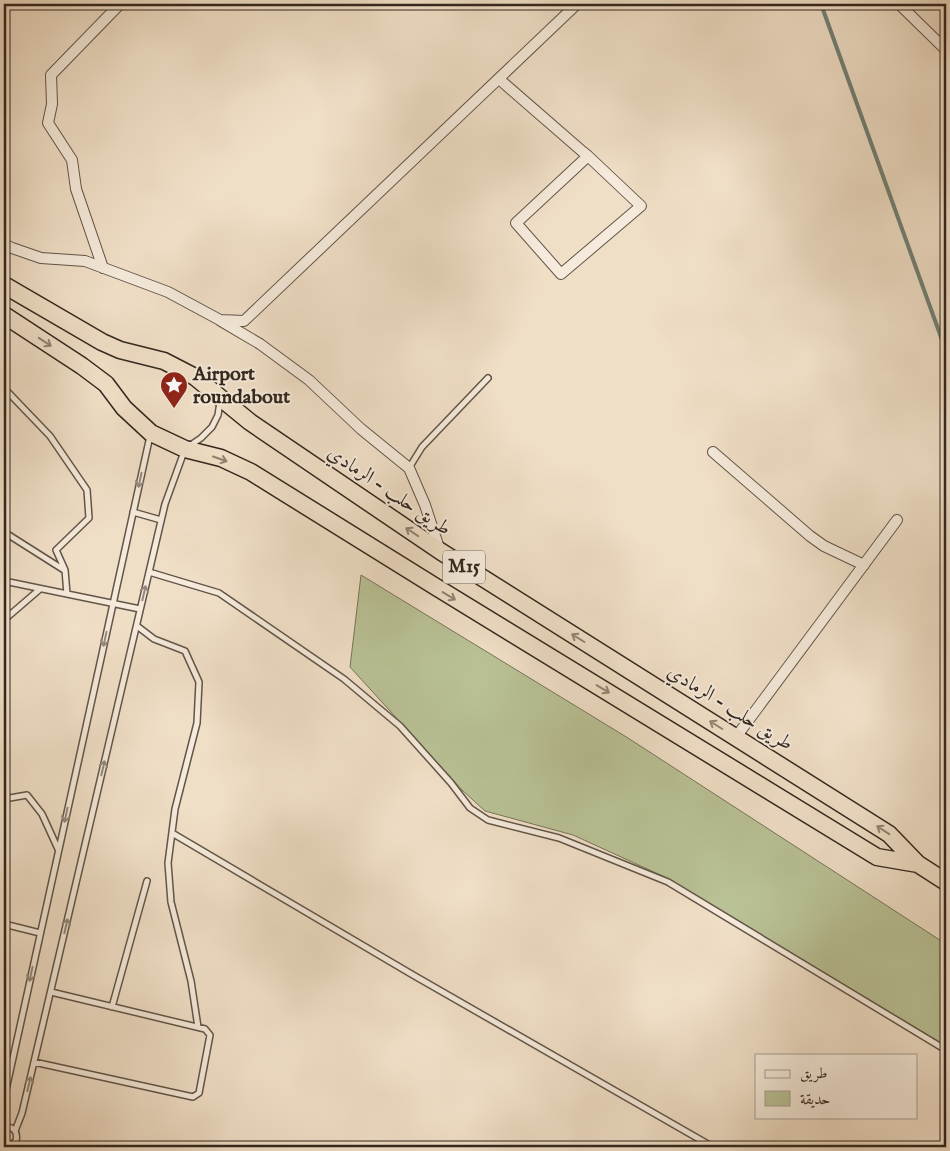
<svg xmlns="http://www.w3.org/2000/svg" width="950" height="1151" viewBox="0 0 950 1151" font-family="'IM FELL English',Amiri,serif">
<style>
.green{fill:#b9c296;stroke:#76745a}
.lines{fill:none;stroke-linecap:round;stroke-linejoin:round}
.stream{stroke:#718176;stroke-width:4}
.service-casing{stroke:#625548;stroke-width:8}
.minor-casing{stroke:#625548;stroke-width:12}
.trunk-casing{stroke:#32271e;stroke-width:19}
.service{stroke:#f5eadb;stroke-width:5}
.minor{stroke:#f5eadb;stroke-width:10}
.trunk{stroke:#f0dfc7;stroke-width:16}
.oneway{stroke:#918372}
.oneway2{stroke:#94887c}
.labels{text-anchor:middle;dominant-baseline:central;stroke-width:4;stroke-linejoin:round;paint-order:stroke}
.shield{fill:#f5eadb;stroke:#6c6257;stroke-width:1}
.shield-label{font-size:19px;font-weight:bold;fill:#32271e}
.poi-label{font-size:20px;font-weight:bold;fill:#32271e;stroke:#f5eadb;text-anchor:start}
.street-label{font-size:20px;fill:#32271e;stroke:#f5eadb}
</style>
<rect width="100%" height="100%" fill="#f0dfc7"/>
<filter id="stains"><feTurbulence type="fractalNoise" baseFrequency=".004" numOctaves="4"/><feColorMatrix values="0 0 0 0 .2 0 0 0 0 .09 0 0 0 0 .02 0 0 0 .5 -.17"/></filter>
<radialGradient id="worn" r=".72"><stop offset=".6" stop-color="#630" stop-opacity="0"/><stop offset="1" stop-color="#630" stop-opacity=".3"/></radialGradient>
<path class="green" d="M361,575L628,738L946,944V1046L667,878L573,835L485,811L462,790L350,667Z"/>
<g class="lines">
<path class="stream" d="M821,4L946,351"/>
<g class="service-casing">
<path id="service" d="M4,388L50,436L87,490L89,518L56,550L65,570L67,594
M409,468L422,447L488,378
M133,512L161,520
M4,532L64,570
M149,572L219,593L344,679L400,726L451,783L470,808L488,820L559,838L668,882L946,1050
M4,581L140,609
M4,620L40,589
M137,626L154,639L185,651L199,682L197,723L175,809L168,863L171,902L191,981L198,1027
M4,799L27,795L42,814L58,849
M172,833L413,975L713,1147
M4,924L40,933
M112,1007L147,881
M34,1062L193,1097L199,1093L210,1035L205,1029L51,992
M4,1099L150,436
M4,1127C14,1126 18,1132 16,1141L8,1147
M15,1131L22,1113L165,504L185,449L201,438L212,427L218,415L220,402"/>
</g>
<g class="minor-casing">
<path id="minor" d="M899,4L946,50
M499,79L583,152L588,156L641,206L561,274L516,223L588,156
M4,244L12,248L41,258L85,261L168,292L220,320L244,321L577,4
M103,268L76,189L72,160L48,123L52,104L51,75L120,4
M221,321L260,344L309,380L361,429L409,468L425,505L440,551
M713,452L810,536L824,546L864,565
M736,737L897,520"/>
</g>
<g class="trunk-casing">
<path id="trunk" d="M4,285L102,342L120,350L164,361L195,377L250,422L440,551L889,834L918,864L946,882
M4,315L82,366L106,384L124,408L151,433L185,449L221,458L251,472L436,587L877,857L918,864"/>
</g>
<use href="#service" class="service"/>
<use href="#minor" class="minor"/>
<use href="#trunk" class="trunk"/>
</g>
<defs><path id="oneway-shaft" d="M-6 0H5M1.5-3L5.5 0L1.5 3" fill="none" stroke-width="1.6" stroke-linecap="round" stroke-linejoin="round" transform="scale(1.25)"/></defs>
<g class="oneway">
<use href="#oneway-shaft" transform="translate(45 342) rotate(33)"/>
<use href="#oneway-shaft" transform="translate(220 459) rotate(19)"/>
<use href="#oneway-shaft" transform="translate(412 532) rotate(-146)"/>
<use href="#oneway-shaft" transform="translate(449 596) rotate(31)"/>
<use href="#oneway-shaft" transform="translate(578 638) rotate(-148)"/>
<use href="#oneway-shaft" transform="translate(603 689) rotate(31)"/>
<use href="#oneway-shaft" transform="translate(716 725) rotate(-148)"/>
<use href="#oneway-shaft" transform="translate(883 830) rotate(-147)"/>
</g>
<g class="oneway2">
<use href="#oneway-shaft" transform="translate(140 480) rotate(102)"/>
<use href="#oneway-shaft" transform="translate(144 593) rotate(-77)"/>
<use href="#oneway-shaft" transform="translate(105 639) rotate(102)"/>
<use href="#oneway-shaft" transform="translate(103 768) rotate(-77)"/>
<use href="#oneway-shaft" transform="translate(66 815) rotate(102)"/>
<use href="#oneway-shaft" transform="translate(66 926) rotate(-77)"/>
<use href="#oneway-shaft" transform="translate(31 974) rotate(102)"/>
<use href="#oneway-shaft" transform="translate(29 1084) rotate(-77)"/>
</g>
<defs>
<g id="sight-pin" transform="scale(1.4375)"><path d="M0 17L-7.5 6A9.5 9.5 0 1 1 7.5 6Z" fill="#8f2418" stroke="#f5eadb"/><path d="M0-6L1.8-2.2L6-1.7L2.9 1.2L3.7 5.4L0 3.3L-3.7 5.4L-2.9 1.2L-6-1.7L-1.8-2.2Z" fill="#fff"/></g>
</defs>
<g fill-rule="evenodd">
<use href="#sight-pin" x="174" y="385"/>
</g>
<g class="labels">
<rect class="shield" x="443" y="550.5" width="42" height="33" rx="4"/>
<g class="shield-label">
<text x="464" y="567">M15</text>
</g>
<g class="poi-label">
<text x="193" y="374">Airport<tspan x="193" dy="23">roundabout</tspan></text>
</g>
<g class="street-label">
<text transform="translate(389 491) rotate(34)">طريق حلب - الرمادي</text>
<text transform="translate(730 708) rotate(32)">طريق حلب - الرمادي</text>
</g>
</g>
<rect width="950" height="1151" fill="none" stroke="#f0dfc7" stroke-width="20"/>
<rect x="5" y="5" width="940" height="1141" fill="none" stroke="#32271e" stroke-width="2.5"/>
<rect x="10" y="10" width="930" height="1131" fill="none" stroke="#32271e"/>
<rect x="755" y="1054" width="162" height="65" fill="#f5eadb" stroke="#a79c8f"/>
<rect x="765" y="1070" width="25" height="8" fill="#f5eadb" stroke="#a79c8f"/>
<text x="800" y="1078" font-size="15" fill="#32271e">طريق</text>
<rect x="765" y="1091" width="25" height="15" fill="#b9c296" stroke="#a79c8f"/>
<text x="800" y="1104" font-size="15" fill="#32271e">حديقة</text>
<rect width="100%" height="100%" filter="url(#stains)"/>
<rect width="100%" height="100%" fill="url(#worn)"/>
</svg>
